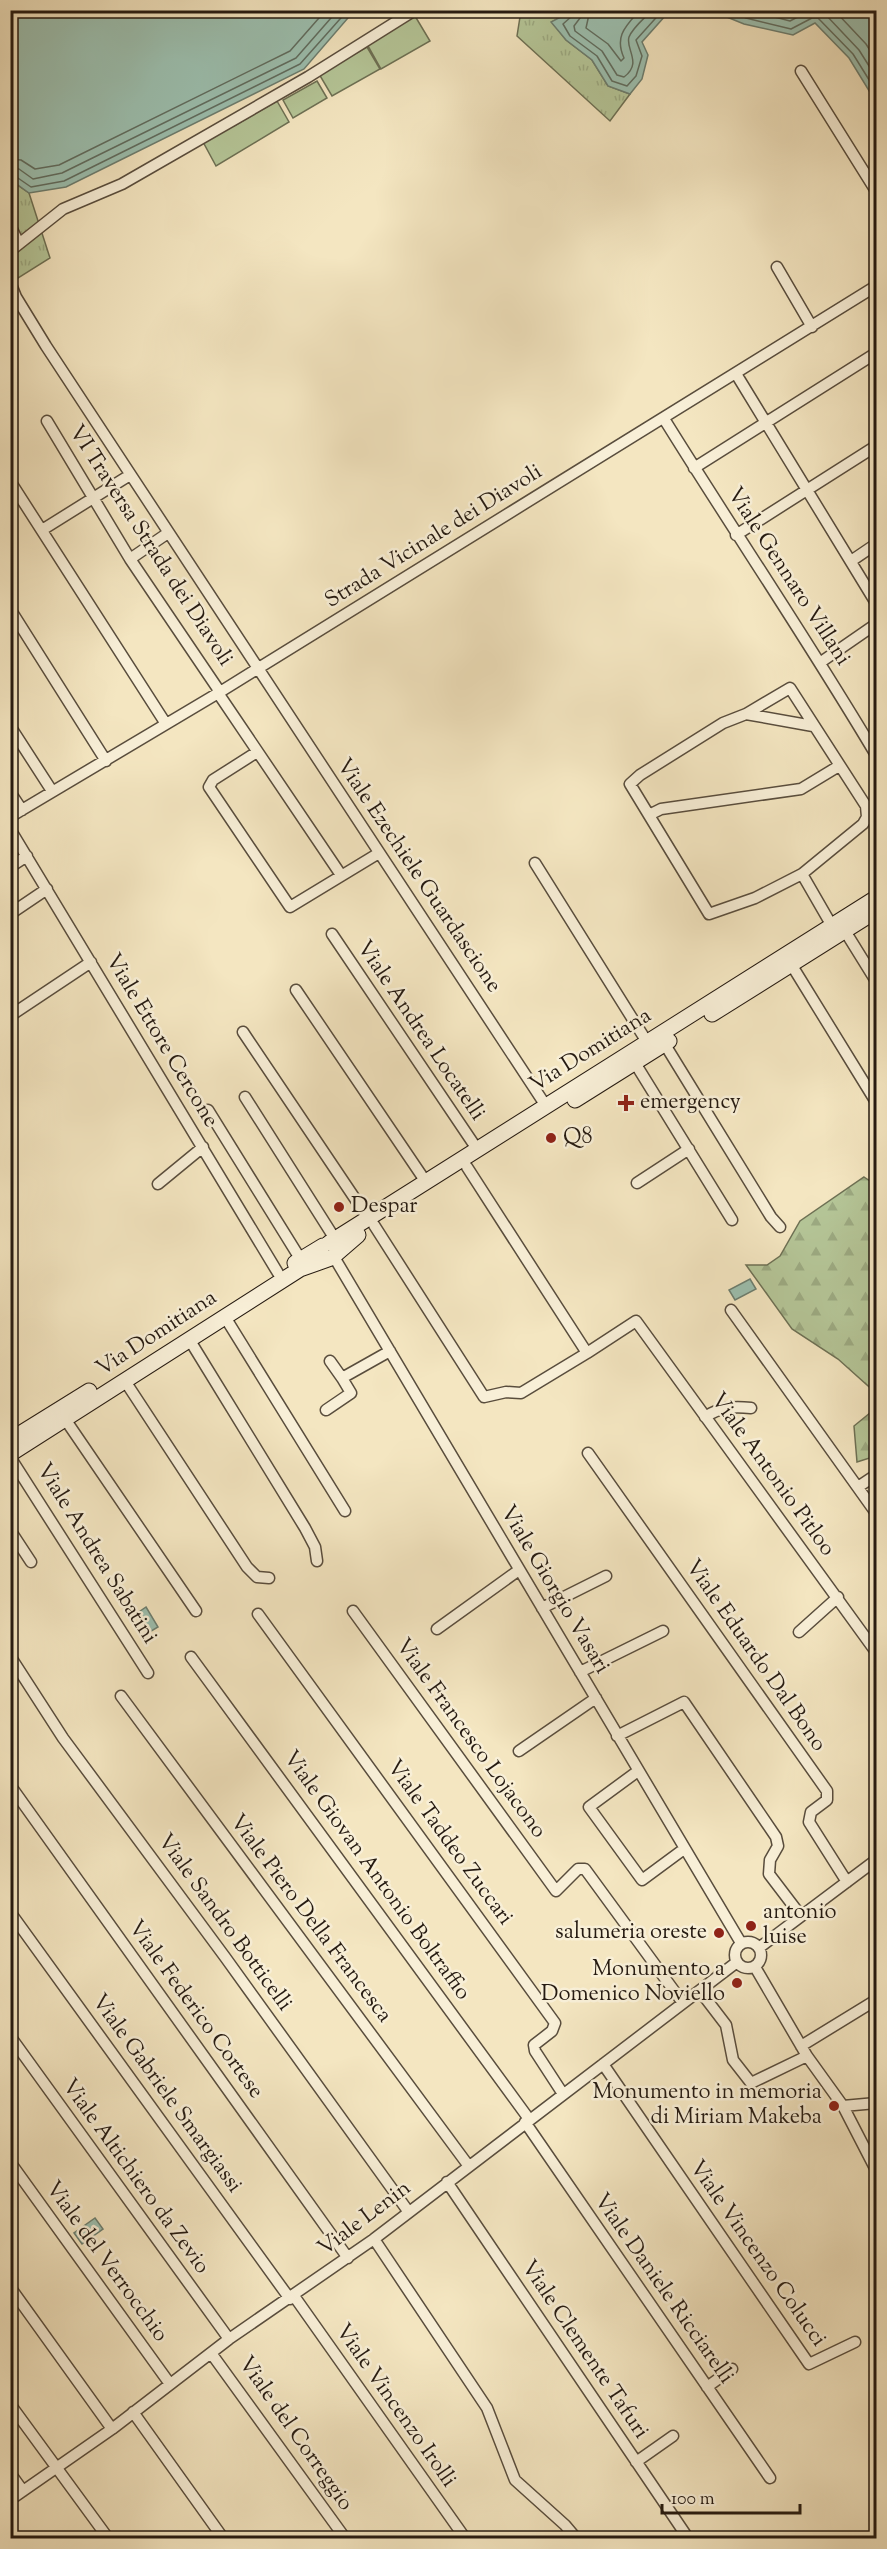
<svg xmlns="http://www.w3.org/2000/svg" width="887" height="2549" viewBox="0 0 887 2549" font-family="'Sorts Mill Goudy',serif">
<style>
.grass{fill:#b5c698;stroke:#6d7054;stroke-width:1.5}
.forest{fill:url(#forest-firs);stroke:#6d7054;stroke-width:1.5}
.park{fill:url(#park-tufts);stroke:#6d7054;stroke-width:1.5}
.water{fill:#9cc0b0;stroke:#6c7e70;stroke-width:1.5}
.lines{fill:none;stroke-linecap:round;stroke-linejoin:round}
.shore{stroke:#606d60;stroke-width:1.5}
.minor-casing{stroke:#594d3d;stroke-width:13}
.secondary-casing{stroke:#251a11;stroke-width:17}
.minor{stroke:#f8efd7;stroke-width:10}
.secondary{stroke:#f8efd7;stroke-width:15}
.poi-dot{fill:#8f2418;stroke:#f8efd7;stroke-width:2}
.labels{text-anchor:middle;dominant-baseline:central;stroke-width:5;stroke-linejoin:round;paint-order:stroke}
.street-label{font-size:22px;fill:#251a11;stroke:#f8efd7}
.poi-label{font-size:22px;fill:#251a11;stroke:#f8efd7;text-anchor:start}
</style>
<defs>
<pattern id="forest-firs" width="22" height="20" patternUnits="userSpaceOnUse" patternTransform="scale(1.5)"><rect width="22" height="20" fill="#b5c698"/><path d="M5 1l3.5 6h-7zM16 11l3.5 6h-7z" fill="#9caa82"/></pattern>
<pattern id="park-tufts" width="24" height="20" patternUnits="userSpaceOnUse" patternTransform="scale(1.5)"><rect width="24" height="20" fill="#b5c698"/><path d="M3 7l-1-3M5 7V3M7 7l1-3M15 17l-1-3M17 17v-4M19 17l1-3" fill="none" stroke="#9caa82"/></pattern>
</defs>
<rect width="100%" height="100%" fill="#f4e6c1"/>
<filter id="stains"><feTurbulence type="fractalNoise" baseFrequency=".00333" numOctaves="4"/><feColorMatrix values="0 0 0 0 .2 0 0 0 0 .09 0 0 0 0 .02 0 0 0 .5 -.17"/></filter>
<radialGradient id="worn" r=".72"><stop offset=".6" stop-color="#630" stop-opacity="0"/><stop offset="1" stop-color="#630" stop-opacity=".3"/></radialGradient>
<path class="grass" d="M415,16L430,41L381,69L367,44Z
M367,47L380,69L332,96L319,74Z
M317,81L327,98L293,118L283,100Z
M277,101L289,122L216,166L202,140L232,123L234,126Z"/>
<path class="forest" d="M864,1177L876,1185V1393L838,1359L792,1329L746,1265H767L780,1256L800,1221Z
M876,1408V1456L857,1462L854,1426Z"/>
<path class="park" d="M525,11H572L552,22L566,40L592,60L608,86L630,94L610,121L517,36L520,17Z
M10,180L29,193L50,258L15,280L10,267Z"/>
<path class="water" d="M11,10H354V11L304,69L66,187L29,193L11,180Z
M572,11V10L682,11L666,15L642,42L648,55L642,79L630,94L608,86L592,60L566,40L551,22Z
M712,11H876V102L849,58L815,23L793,35L744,24Z
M750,1279L756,1289L735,1300L729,1290Z
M146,1607L158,1627L148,1633L136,1614Z
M95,2218L103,2229L82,2244L74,2233Z"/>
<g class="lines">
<path class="shore" d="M573,10L572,16L563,24L570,36L597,56L612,81L627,86L636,76L642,56L636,40L663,10
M581,10L580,18L574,26L575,31L602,51L617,75L624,77C643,63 625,49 629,37C633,27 645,18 652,10
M590,10L586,28L608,44L621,61L624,58C614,36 626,26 640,10
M729,10L746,18L791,29L812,18H818L853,54L876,91
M747,10L790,21L811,10
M819,10L825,14L859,50L876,77
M834,10L866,44L876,60
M10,159L21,160L35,169L59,165L290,51L326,10
M10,168L19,169L33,179L62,173L296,58L338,10
M10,175L15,176L31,187L64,181L300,64L348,10"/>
<g class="minor-casing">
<path id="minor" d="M801,71L876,191
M10,225L19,244
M10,251L63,209L122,184L308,77L415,10
M777,267L812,327
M10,282L16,297L46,346L546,1106
M738,377L876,603
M47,421L130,559L220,692
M666,422C735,533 809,642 876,755
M694,468L876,353
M10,481L166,724
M42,530L130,475
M736,535L876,446
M130,559L168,533
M851,561L876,544
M10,609L106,761
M821,662L876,624
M790,688L866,806L867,817L863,824L802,874L755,898L709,914L630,784L640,775L723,723L746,714Z
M218,693L341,875
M746,714L813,726
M10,726L52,791
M257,752L213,780L209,787L290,907L379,853
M10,792L22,810
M649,815L661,809L801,789L839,766
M10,817L220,692L876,286
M10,829L278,1273
M535,863L647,1042
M10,867L27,856
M802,874L832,926
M10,914L47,889
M845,931L876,981
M332,934L477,1149
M791,964L876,1102
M296,990L426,1182
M10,1016L91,962
M243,1032L368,1218
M664,1043L771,1217L780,1227
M635,1063L732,1220
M245,1097L335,1239
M208,1110L301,1260
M467,1167L587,1353L636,1321L876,1652
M637,1183L689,1149
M158,1184L203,1147
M374,1225L484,1397L506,1392L521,1393L587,1353
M334,1257L741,1943
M731,1310L876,1513
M225,1317L345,1511
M189,1339L305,1528L315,1547L317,1561
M330,1361L342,1378L390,1351
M125,1381L247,1567L257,1577L269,1578
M326,1410L351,1393L342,1378
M705,1417C720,1407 733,1406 751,1408
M65,1419L196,1611
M588,1453L827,1791V1800L811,1812L809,1822L847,1882
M10,1457L148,1673
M858,1487L876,1475
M10,1530L31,1562
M542,1608L606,1576
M353,1611L556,1891L578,1869H585L683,2003
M258,1614L555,2023L552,2031L534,2045L535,2051L563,2094
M437,1629L519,1570
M799,1632L838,1597
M10,1656L63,1738L225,1957L408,2211
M191,1657L529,2119
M580,1672L663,1631
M121,1696L468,2165
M617,1736L684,1702L776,1837L778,1846L770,1860L769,1874L801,1916
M519,1751L596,1698
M638,1771L589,1807L642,1880L684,1849
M10,1785L348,2258
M10,1912L290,2299
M735 1955a13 13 0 1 1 26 0a13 13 0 1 1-26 0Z
M760,1947L876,1860
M755,1967L807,2056L843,2106L876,2170
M700,1991L726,2025L733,2060L751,2083L807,2056
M10,2036L229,2339
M801,2046L876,2000
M603,2064L809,2364L855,2342
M843,2106L876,2103
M525,2122L770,2478
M10,2162L170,2384
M447,2182L688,2538
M374,2239L487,2408L515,2480L565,2525L576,2538
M10,2287L112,2429
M294,2296L465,2538
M211,2353L345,2538
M707,2387L732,2369
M10,2404L108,2538
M133,2412L223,2538
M636,2462L673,2436
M10,2473L23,2491
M10,2500L112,2429L229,2339L374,2239L737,1962"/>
</g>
<g class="secondary-casing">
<path id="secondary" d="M712,1014L876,911
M575,1100L669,1041
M329,1243L876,898
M336,1254L358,1235
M295,1263L323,1246
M10,1440L89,1391
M10,1454L300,1269L331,1258"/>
</g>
<use href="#minor" class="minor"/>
<use href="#secondary" class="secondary"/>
</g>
<g class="poi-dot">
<path d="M623 1094h6v6h6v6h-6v6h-6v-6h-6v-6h6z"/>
<circle cx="551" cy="1138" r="6"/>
<circle cx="339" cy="1207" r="6"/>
<circle cx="751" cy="1926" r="6"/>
<circle cx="719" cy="1933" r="6"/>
<circle cx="737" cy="1983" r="6"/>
<circle cx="834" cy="2106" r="6"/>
</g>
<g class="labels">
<g class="street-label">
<text transform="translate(434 537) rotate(-32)">Strada Vicinale dei Diavoli</text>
<text transform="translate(150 546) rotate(57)">VI Traversa Strada dei Diavoli</text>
<text transform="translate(788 577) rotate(57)">Viale Gennaro Villani</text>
<text transform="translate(418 876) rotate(56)">Viale Ezechiele Guardascione</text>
<text transform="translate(420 1031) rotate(56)">Viale Andrea Locatelli</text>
<text transform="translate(161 1041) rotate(59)">Viale Ettore Cercone</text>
<text transform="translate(591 1051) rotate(-32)">Via Domitiana</text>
<text transform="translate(157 1334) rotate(-33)">Via Domitiana</text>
<text transform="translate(772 1475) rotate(54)">Viale Antonio Pitloo</text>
<text transform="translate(96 1554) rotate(58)">Viale Andrea Sabatini</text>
<text transform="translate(554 1590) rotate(59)">Viale Giorgio Vasari</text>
<text transform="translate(755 1656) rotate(55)">Viale Eduardo Dal Bono</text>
<text transform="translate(470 1739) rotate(54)">Viale Francesco Lojacono</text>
<text transform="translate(449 1843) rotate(54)">Viale Taddeo Zuccari</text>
<text transform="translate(376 1876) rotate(54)">Viale Giovan Antonio Boltraffio</text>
<text transform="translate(310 1919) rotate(53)">Viale Piero Della Francesca</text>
<text transform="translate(224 1923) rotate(54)">Viale Sandro Botticelli</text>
<text transform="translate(195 2010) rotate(54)">Viale Federico Cortese</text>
<text transform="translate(166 2094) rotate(54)">Viale Gabriele Smargiassi</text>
<text transform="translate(135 2177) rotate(54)">Viale Altichiero da Zevio</text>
<text transform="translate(365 2219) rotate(-37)">Viale Lenin</text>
<text transform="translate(757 2254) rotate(55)">Viale Vincenzo Colucci</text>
<text transform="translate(106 2262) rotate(54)">Viale del Verrocchio</text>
<text transform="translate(663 2289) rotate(55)">Viale Daniele Ricciarelli</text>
<text transform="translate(584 2350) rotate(56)">Viale Clemente Tafuri</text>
<text transform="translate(395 2406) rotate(55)">Viale Vincenzo Irolli</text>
<text transform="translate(295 2434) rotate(55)">Viale del Correggio</text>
</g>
<g class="poi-label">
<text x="640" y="1103">emergency</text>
<text x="563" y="1138">Q8</text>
<text x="351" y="1207">Despar</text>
<text x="763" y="1913">antonio<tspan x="763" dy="25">luise</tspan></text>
<text x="707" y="1933" text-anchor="end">salumeria oreste</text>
<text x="725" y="1970" text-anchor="end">Monumento a<tspan x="725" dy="25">Domenico Noviello</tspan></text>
<text x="822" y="2093" text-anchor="end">Monumento in memoria<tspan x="822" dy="25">di Miriam Makeba</tspan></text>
</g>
</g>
<rect width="887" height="2549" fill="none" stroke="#f4e6c1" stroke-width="36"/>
<rect x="12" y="12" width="863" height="2525" fill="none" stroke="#251a11" stroke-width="3"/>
<rect x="18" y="18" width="851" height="2513" fill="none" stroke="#251a11" stroke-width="1.5"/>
<path d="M662 2504v9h138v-9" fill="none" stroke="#251a11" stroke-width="3"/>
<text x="671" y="2504" font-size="18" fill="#251a11" stroke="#f8efd7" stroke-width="4.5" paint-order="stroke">100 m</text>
<rect width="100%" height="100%" filter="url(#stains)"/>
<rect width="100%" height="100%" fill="url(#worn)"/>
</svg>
